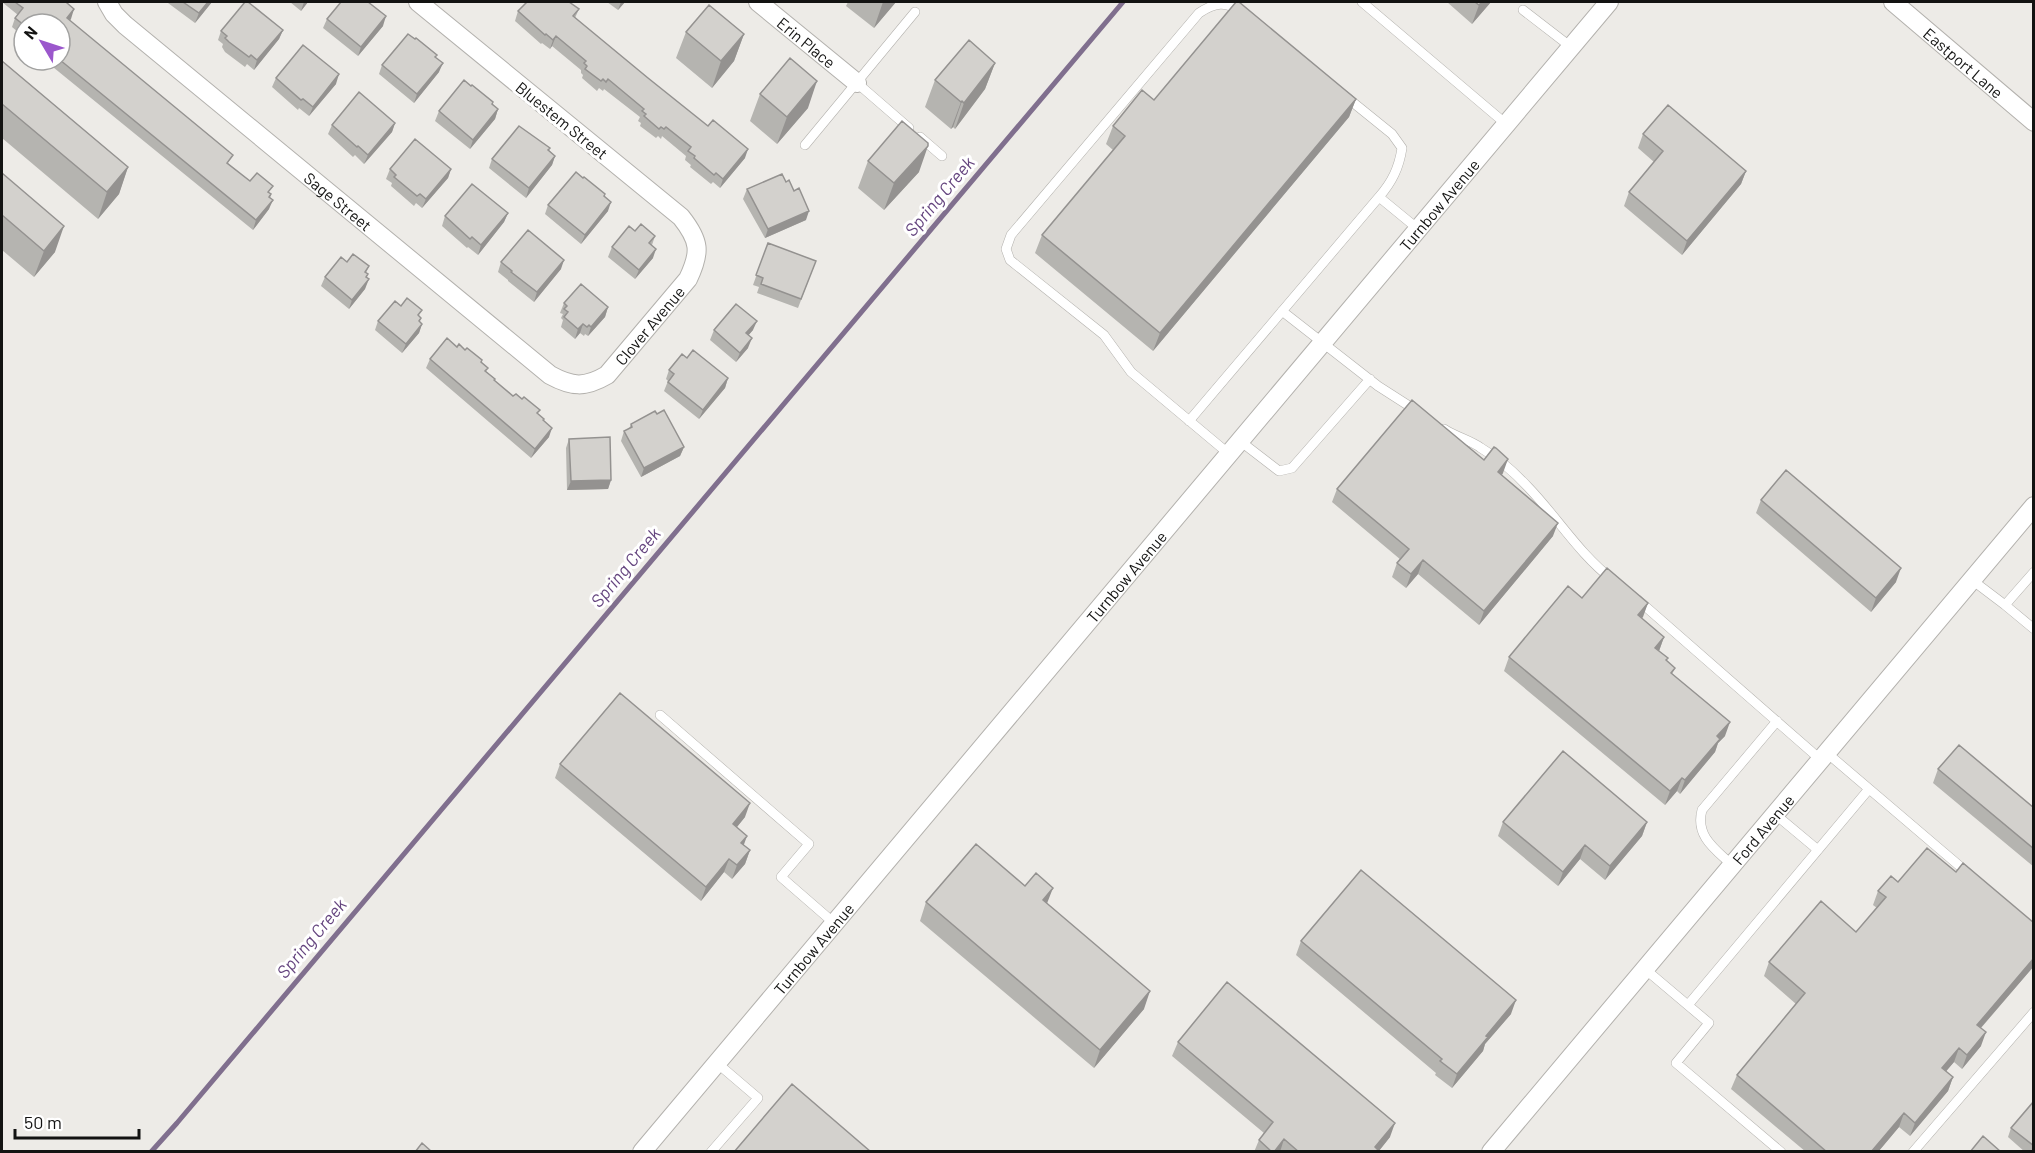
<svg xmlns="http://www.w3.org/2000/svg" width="2035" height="1153" viewBox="0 0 2035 1153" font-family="Barlow,sans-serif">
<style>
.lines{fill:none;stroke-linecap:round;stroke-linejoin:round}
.stream{stroke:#806f8e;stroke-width:5}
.lane-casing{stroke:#b3b1ad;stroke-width:10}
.street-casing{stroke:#b3b1ad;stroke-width:20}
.lane{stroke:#fff;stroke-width:9}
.street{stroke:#fff;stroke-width:18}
.wall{fill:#b5b4b0}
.shaded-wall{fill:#949290}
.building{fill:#d3d1cd;stroke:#949290;stroke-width:1.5}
.labels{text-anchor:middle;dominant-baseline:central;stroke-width:6;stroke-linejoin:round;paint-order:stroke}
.street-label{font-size:16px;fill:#131312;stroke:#fff}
.water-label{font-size:18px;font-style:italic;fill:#65457f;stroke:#fff}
</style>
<rect width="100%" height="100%" fill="#edebe7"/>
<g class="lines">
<path class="stream" d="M151,1152L177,1123L1123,2"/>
<g class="lane-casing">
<path id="lane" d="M1362,2L1506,124
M1523,10L1571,47
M857,83L909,128
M1345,96L1392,134L1402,148C1399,168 1392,182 1379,197L1418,229
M920,137L942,156
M805,145L915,12
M1282,311L1378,386L1417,411
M1189,421L1379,197
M1444,429C1456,437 1470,440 1481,448C1498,458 1515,473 1528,487C1557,517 1579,554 1613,580
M1240,441L1279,471L1292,468L1370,379
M1229,454L1131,372L1104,335L1010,260L1006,249L1011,235L1199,13C1214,3 1226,0 1241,12
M1972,580L2005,605L2034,572
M1638,600L1821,760
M2005,605L2034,629
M660,715L809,844L781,877L834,923
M1827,753L1969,874
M1775,814L1818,850
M1732,865C1715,849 1695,836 1702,810L1777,721
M1645,969L1709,1023L1676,1063L1781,1152
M1688,1005L1869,789
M711,1152L758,1098L717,1063
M1913,1152L2034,1012"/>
</g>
<g class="street-casing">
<g id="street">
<path id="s1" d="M107,2L114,14L125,25L550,375C572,387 585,388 607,375L688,279C701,252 700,241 681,217L418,2"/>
<path id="s2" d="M758,2L857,83"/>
<path id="s3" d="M1893,2L2034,122"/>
<path id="s4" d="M642,1152L1609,2"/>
<path id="s5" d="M1491,1152L2034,506"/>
</g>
</g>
<use href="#lane" class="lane"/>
<use href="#street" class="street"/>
</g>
<path class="wall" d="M2,2H69L68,4L71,19L69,20L230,165L250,181L271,194L270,198L269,209L253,230L48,63L49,60H60V24H24V37L12,27L15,18L18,15Z
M169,2H212L195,23L168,3Z
M290,2H308L301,11Z
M607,2H625L618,10Z
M848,2H896L874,28L846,6Z
M1447,2H1491L1472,24Z
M579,9L575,18L745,158L720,188L713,182L711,184L690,167L691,165L685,160L686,156L662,136L661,139L658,136L656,138L640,126L641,123L638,121L640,117L604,89L603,91L599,88L597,91L582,78L583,75L581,73V70L552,46L550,49L542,43L541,44L515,21L518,11Z
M327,19L383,26L358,56L323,28Z
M283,30L279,39L254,70L247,64L245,67L225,52L222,47L223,44L218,40L221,31Z
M686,32L744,34L734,61L712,88L676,58Z
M436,57L439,72L414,103L379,74L382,65Z
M2,61L128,167L119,194L98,219L2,138Z
M995,63L985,89L955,129L953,127L951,129L925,107L935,80Z
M276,78L336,84L309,116L299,108L298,110L272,87Z
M471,86L493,102L492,104L498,109L495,119L470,149L435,121L439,111Z
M760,94L808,108L777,144L750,121Z
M1356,99L1349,117L1153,351L1035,253L1042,235L1113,150L1106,144L1113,126L1154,100Z
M395,123L392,132L364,164L355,155L353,157L328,134L332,125Z
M1643,134L1746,171L1741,184L1682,255L1624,206L1629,192L1654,162L1638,148Z
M550,148L549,150L555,156L552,165L526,198L489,168L492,159Z
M868,161L919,172L884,210L858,188Z
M390,169H451L448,178L422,208L416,203L414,206L391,186L392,183L386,179Z
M2,173L55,252L34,277L2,250Z
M583,178L604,196L608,211L581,244L545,214L548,205Z
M747,189L806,220L765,238L743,199Z
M508,213L504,222L478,255L468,247L467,248L442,226L445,216Z
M635,231L655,236L652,245L653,258L635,279L608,257L612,247Z
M768,243L816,261L798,308L757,293L759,287L753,285Z
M347,262L369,266L366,273L367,278L365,289L349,309L321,286L325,277Z
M501,262L561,269L534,302L508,281V280L498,272Z
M564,303L608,307L605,317L588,336L585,334L584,336L580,333L575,339L561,327L563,320L561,318L563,314L560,313Z
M401,306L419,316L420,322L422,324L419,333L402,353L375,330L378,321Z
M714,330H753L748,335V348L736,362L710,340Z
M465,350L482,360L481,363L488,368L486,371L495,379V381L513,396L538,414L543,421L549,437L531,458L426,368L430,359Z
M687,358L728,378L725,388L699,419L664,391L668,381L666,379L669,370Z
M631,424L684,447L680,456L641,477L621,441L624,431L629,429Z
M569,439L611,480L608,489L567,490L566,448Z
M1484,460L1503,473L1502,475L1553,536L1479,625L1418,574L1406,588L1392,577L1397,563L1401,560L1332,502L1337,489Z
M1761,500L1896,582L1871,612L1756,513Z
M1582,598L1648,603L1641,619L1664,637L1659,651L1667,661L1675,668L1672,674L1725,736L1718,743L1715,752L1680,794L1677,791L1665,805L1504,671L1509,657Z
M560,764L745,817L737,827L744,846L750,850L745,864L732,879L724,872L701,901L555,778Z
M1938,769L2034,808V867L1933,783Z
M1503,822H1647L1642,836L1605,880L1580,859L1558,886L1498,836Z
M1956,872L2034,923V966L1981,1028V1046L1962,1069L1954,1062L1946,1071L1953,1077L1948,1091L1910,1136L1899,1127L1878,1152H1806L1731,1089L1737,1075L1796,1004L1764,976L1769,962L1856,932L1877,908L1873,905L1878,891L1898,882Z
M1025,886L1047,904L1144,1009L1094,1068L920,921L926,902Z
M1301,941L1511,1014L1485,1044L1483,1051L1452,1088L1435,1075L1436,1073L1296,955Z
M1178,1042L1390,1137L1379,1151L1380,1152H1254L1259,1140L1264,1133L1172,1056Z
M2034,1101V1152H2025L2008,1137L2011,1128Z"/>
<path class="shaded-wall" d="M208,2H212L195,23L199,13Z
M304,2H308L301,11Z
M621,2H625L618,10Z
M883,2H896L874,28Z
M1482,2H1491L1472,24L1479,5Z
M74,9L71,19L64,28L67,18Z
M386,16L383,26L358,56L361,47Z
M283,30L279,39L254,70L257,60Z
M744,34L734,61L712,88L721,61Z
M556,36L552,46L550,49L553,40Z
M443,63L439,72L414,103L417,94Z
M995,63L985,89L955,129L964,103Z
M339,74L336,84L309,116L313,107Z
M817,81L808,108L777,144L787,117Z
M1356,99L1349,117L1153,351L1160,333Z
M962,101L953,127L951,129L961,102Z
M498,109L495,119L470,149L473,140Z
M395,123L392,132L364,164L368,155Z
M928,146L919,172L884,210L894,183Z
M748,149L745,158L720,188L723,179Z
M555,156L552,165L526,198L529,188Z
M128,167L119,194L98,219L107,192Z
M451,169L448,178L422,208L426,199Z
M1746,171L1741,184L1682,255L1687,241Z
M273,200L269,209L253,230L256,220Z
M611,202L608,211L581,244L585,235Z
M809,211L806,220L765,238L768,229Z
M508,213L504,222L478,255L481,245Z
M64,226L55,252L34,277L44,251Z
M656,249L653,258L635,279L639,270Z
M564,260L561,269L534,302L537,292Z
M369,279L365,289L349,309L352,300Z
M608,307L605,317L588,336L591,327Z
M757,321L753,330L742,343L746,333Z
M422,324L419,333L402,353L406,344Z
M583,324L580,333L575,339L578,329Z
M752,338L748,348L736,362L740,353Z
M728,378L725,388L699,419L703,410Z
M552,428L549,437L531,458L535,449Z
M684,447L680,456L641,477L644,468Z
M1508,459L1503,473L1493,486L1498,472Z
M611,480L608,489L567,490L571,481Z
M1558,523L1553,536L1479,625L1484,611Z
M1423,560L1418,574L1406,588L1411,574Z
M1901,568L1896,582L1871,612L1876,598Z
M1648,603L1643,617L1633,629L1638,615Z
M1664,637L1659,651L1655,648Z
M1730,722L1725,736L1718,743L1715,752L1680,794L1685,780L1717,736Z
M1682,778L1677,791L1665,805L1670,791Z
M750,803L745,817L728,838L733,824Z
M1647,822L1642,836L1605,880L1610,866Z
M747,836L742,850L741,843Z
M1585,845L1580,859L1558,886L1563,872Z
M750,850L745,864L732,879L737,865Z
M729,859L724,872L701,901L706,887Z
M1053,888L1046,906L1043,900Z
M2034,958V966L1972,1038L1977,1025Z
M1150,991L1144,1009L1094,1068L1100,1050Z
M1516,1000L1511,1014L1485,1044L1483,1051L1452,1088L1457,1074L1486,1036Z
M1986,1032L1981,1046L1962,1069L1967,1055Z
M1959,1048L1954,1062L1937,1082L1942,1068Z
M1953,1077L1948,1091L1910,1136L1915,1123Z
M1904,1113L1899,1127L1878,1152H1871Z
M1395,1123L1390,1137L1378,1152L1375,1147Z
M1284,1139L1280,1152H1274Z"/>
<path class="building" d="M15,2H68L67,3L74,9L67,18L233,155L227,163L250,181L257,173L273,186L268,192L271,194L269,197L273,200L256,220L60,60V24H24V25L15,18L23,8Z
M183,2H208L199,13Z
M245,2H248L283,30L257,60L251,55L249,57L229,42L225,38L227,36L221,31Z
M341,2H368L386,16L361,47L327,19Z
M527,2H569L579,9L573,16L648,78L708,126L713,120L748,149L723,179L716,173L714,175L694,158L695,156L688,151L691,147L666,127L664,129L661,127L659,129L644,116L646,114L642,111L644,109L608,79L606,82L603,79L601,81L585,69L587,66L584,63L586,61L556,36L553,40L546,34L545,35L518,11Z
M1236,2H1239L1356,99L1160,333L1042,235L1125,136L1113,126L1142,90L1154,100Z
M1475,2H1482L1479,5Z
M709,5L744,34L721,61L686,32Z
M408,34L415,39L416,38L437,55L435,57L443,63L417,94L382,65Z
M969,40L995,63L964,103L962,101L961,102L935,80Z
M303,45L339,74L313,107L303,99L301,100L276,78Z
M790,58L817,81L787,117L760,94Z
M2,61L128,167L107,192L2,104Z
M464,80L471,86L472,85L493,102L492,104L498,109L473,140L439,111Z
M359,92L395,123L368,155L358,146L357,147L332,125Z
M1668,105L1746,171L1687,241L1629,192L1663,151L1643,134Z
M902,121L928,143V146L894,183L868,161Z
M519,126L550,148L548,150L555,156L529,188L492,159Z
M415,139L451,169L426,199L420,194L417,196L394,177L396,175L390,169Z
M576,172L583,178L584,177L605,194L604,196L611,202L585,235L548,205Z
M2,173L64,226L44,251L2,215Z
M782,174L786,182L789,180L794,191L799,188L809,211L768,229L747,189Z
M472,184L508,213L481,245L472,237L470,239L445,216Z
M641,224L655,236L649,243L656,249L639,270L612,247L629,226L635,231Z
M528,230L564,260L537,292L511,272L512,271L501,262Z
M768,243L816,261L801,299L761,284L763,278L756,275Z
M353,254L369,266L365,272L368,274L366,277L369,279L352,300L325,277L341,257L347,262Z
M581,284L608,307L591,327L589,325L587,327L583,324L578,329L564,317L568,312L564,309L567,306L564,303Z
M407,298L422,310L418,315L421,318L419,321L422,324L406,344L378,321L395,301L401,306Z
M736,304L757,321L746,333L752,338L740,353L714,330Z
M447,338L457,347L459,344L465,350L467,348L482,360L481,362L488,368L485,371L495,379L494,380L513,396L516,394L522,399L524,397L540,410L537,413L544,419L543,420L552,428L535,449L430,359Z
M693,350L728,378L703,410L668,382L674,374L669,370L682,354L687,358Z
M1412,400L1484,460L1494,447L1496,448L1508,459L1498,472L1558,523L1484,611L1423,560L1411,574L1397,563L1409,549L1337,489Z
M664,410L684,447L644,468L624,431L632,427L631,424L655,411L657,414Z
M610,437L611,480L571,481L569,439Z
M1786,470L1901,568L1876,598L1761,500Z
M1607,568L1648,603L1638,615L1664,637L1655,648L1668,658L1666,660L1675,668L1671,673L1730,722L1717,736L1720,739L1685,780L1682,778L1670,791L1509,657L1568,586L1582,598Z
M620,693L750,803L733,824L747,836L741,843L750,850L737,865L729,859L706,887L560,764Z
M1959,745L2034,808V849L1938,769Z
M1563,751L1647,822L1610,866L1585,845L1563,872L1503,822Z
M976,844L1025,886L1036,873L1053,888L1043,900L1150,991L1100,1050L926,902Z
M1927,848L1956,872L1963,863L2034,923V958L1977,1025L1986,1032L1967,1055L1959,1048L1942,1068L1953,1077L1915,1123L1904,1113L1871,1152H1827L1737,1075L1805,993L1769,962L1821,901L1856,932L1886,897L1878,891L1891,876L1898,882Z
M1361,870L1516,1000L1486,1036L1488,1037L1457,1074L1440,1061L1442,1059L1301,941Z
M1227,982L1395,1123L1375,1147L1380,1152H1299L1284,1139L1274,1152H1272L1259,1140L1273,1122L1178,1042Z
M792,1084L871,1152H734Z
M2034,1101V1146L2011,1128Z
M1983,1136L2001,1152H1970Z
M422,1143L432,1152H415Z"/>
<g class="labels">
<g class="street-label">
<text stroke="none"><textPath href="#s2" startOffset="63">Erin Place</textPath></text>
<text stroke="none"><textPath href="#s3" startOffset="93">Eastport Lane</textPath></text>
<text transform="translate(562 120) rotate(39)">Bluestem Street</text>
<text stroke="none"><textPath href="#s1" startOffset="306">Sage Street</textPath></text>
<text stroke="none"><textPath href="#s4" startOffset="1238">Turnbow Avenue</textPath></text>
<text stroke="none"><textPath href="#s1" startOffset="706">Clover Avenue</textPath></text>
<text stroke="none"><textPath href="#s4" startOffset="752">Turnbow Avenue</textPath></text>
<text stroke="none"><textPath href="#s5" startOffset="422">Ford Avenue</textPath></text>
<text stroke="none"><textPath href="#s4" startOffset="266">Turnbow Avenue</textPath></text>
</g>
<g class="water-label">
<text transform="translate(939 196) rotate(-50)">Spring Creek</text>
<text transform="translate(625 567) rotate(-50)">Spring Creek</text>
<text transform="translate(311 938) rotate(-50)">Spring Creek</text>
</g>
</g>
<rect width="2035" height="1153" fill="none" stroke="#131312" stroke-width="6"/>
<g transform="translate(42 42) rotate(309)"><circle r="28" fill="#ffffff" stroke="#a1a1a0" stroke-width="1.5"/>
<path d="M0-4.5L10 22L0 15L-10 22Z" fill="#9b57cc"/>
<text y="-9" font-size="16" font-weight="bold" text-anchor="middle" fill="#131312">N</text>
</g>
<path d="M15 1129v9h124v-9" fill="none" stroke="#131312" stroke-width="3"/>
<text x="24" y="1129" font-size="18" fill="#131312" stroke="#ffffff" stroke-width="4.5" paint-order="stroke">50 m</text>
</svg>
